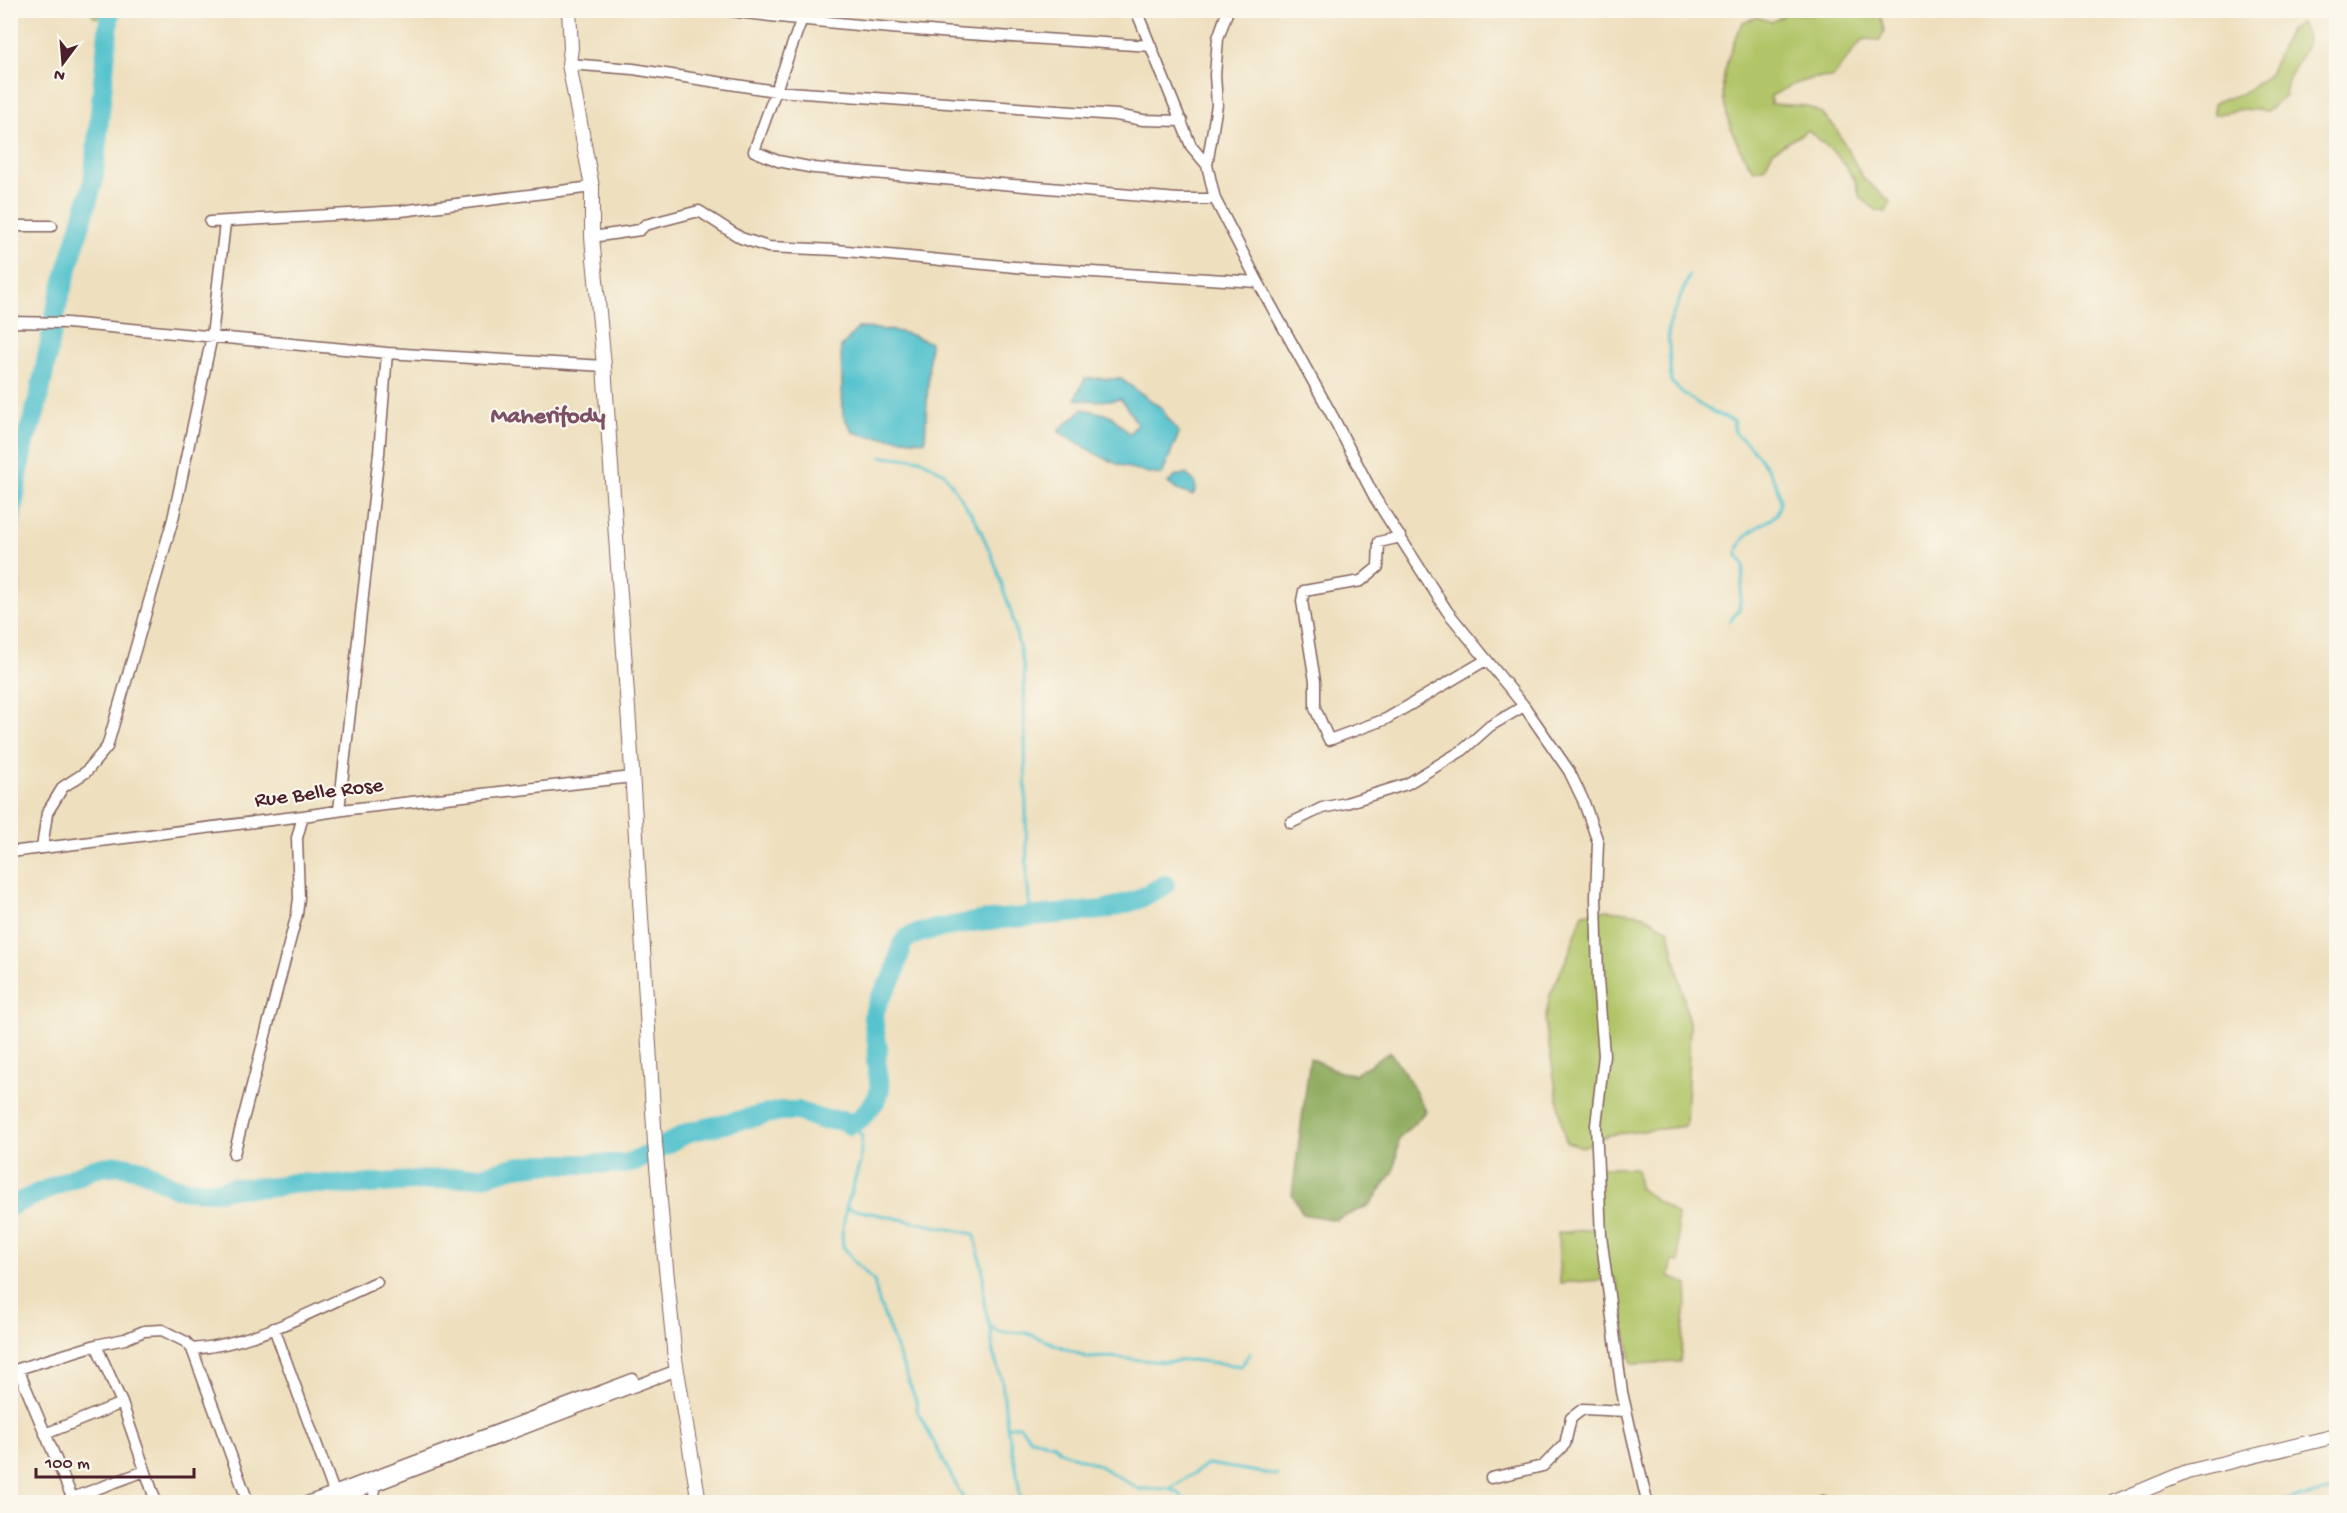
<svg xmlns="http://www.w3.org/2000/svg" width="2347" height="1513" viewBox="0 0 2347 1513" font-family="'Gochi Hand',sans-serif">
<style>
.green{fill:#b1c568;stroke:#7e724a;stroke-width:1.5}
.forest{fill:#8caa5c;stroke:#6b6444;stroke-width:1.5}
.water{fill:#56c3ce;stroke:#50717c;stroke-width:1.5}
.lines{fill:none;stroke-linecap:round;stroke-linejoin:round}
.stream{stroke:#56c3ce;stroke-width:3}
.river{stroke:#56c3ce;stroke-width:20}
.minor-casing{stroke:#83625e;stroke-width:13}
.tertiary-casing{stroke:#83625e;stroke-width:16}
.minor{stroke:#fff;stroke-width:10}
.tertiary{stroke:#fff;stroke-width:14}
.labels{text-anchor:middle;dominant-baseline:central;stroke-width:4.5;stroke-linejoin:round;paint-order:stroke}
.street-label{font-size:22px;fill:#4a1f2b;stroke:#fbf7ec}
.neighbourhood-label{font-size:24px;font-weight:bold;fill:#7c5067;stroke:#fbf7ec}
</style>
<rect width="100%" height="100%" fill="#fbf7ec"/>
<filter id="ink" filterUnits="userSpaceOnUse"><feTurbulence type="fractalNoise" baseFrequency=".0167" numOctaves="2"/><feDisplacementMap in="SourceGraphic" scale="12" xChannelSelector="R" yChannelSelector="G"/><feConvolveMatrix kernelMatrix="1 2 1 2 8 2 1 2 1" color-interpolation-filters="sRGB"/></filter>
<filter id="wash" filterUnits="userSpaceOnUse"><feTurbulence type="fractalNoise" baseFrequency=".008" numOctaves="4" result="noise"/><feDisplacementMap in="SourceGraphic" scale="24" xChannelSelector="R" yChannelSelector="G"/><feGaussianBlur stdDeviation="1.35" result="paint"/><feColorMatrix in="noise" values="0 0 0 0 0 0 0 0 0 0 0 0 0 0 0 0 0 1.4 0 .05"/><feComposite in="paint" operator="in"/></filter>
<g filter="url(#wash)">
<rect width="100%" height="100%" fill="#eedfbe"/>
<path class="green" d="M1822,10L1880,11L1884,31L1880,40L1864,39C1851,51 1844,65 1832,78C1808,75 1791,86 1771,96V104L1807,106L1821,113L1835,127L1864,179L1891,202L1886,212L1878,211L1860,198L1855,180L1837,155L1808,130L1773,151L1765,167L1754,170C1737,149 1724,117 1723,89C1722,72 1734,38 1742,23L1757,17L1772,22L1789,12L1809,15Z
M91,11L123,10L124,11L102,18L94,17Z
M2301,23L2307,37V45L2288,80L2285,96L2268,111L2244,109L2214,115V102L2244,93L2269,74L2289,30Z
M1609,910L1642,914L1669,930L1690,1027L1686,1126L1608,1135L1583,1147L1566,1142L1562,1125L1545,1022L1550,995L1569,953L1583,913Z
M1592,1168H1636L1639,1188L1677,1215L1679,1262L1673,1261L1669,1276L1688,1285L1680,1362L1632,1364L1616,1279L1560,1283L1558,1233L1593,1229Z"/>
<path class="forest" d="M1390,1052L1407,1076L1426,1111L1399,1139L1394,1171L1370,1205L1336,1220L1303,1214L1292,1194L1310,1058L1340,1072L1355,1074Z"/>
<path class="water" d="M858,328C884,329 906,330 930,343L925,441L869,436L853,432L843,415L841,347Z
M1085,378L1121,379L1160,407L1179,433L1162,475C1118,470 1094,453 1058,431L1083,409L1110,415L1130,434L1137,423L1121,399L1099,401L1075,399Z
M1186,474L1195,482L1196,491L1192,495L1177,490L1168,483L1176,476Z"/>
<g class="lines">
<path class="stream" d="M1689,276L1668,328L1671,382C1688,399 1710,412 1733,421C1734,425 1734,431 1736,434C1739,438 1744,440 1747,443C1761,458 1777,478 1780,499C1783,526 1745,521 1737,553L1744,566L1739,610L1730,621
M882,457L920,459L944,473L976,521L993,558L1011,612L1024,667L1027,881L1031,915
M850,1125L862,1135L860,1163L846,1208L969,1233L975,1236L983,1272L984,1303L991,1333L993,1353L1002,1381L1007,1426L1016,1467L1021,1502
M846,1209L842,1235L843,1246L855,1262L874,1281L879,1302L916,1401L918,1412L965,1502
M990,1326L998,1332L1026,1333L1039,1338L1089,1358L1108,1357L1164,1362L1192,1360L1241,1366L1250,1354
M1007,1426H1020L1031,1439L1054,1444L1060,1451L1098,1465L1139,1489H1170L1180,1494L1185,1502
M1170,1489L1208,1464L1277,1475
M2281,1502L2336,1489"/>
<path class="river" d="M10,524L24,441L33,420L40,392L58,301L93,183L110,10
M10,578V592
M10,1206L95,1168L119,1165L142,1170L174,1187L187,1190L219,1191L231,1188L275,1187L293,1183L355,1185L483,1176L515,1167L541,1164H624L640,1159L689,1132L780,1111H798L819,1119L843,1120L850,1125L861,1118L876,1100L880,1089L876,1061L878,1049L873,1018L878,1001L894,975L902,944L908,937L925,931L979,921L1103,910L1137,900L1165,885"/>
</g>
</g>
<g filter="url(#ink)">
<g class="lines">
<g class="minor-casing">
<path id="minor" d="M805,10L754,151L778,161L814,168L1178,199H1215
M1136,10L1191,146L1207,165
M1228,10L1218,38L1215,75L1217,105L1207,165L1215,199L1258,282L1334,419L1375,498L1447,611L1524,706L1569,771L1583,800L1598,842L1596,897L1598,980L1604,1055L1596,1125L1601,1236L1622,1392L1647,1502
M730,11C870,29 1010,37 1151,46
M569,64L633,69L775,91L1116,115L1143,120L1182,121
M210,222L401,211L592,187
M10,226H52
M592,237L640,230L645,225L699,211L741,238L768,247L836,250L1026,268L1258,282
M10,322L67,323L387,353L604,366
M1401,537L1379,542L1378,567L1361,581L1304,591L1302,601L1315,681V708L1329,740L1386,719L1486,660
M339,810L379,453L387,353
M1291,823L1322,808L1346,803L1407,784L1463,750L1490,726L1524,706
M42,848L47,813L63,787L86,772L107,747L173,519L212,336L225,223
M10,852L303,816L350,809L632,777
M234,1154L297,914L299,898L297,838L303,816
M274,1328L334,1492
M96,1345L122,1403L156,1502
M192,1349L248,1502
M45,1434L122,1403
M1491,1478L1543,1466L1565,1444L1571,1418L1583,1409L1626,1411
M373,1487L376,1502
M72,1498L145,1471
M1823,1501L1826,1502
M74,1502L18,1369L96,1345L125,1339L144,1331L162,1330L186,1342L192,1349C257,1344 318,1308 377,1282
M307,1502L633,1379
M332,1502L677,1370"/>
</g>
<g class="tertiary-casing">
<path id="tertiary" d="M569,10L571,48L569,64L592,187V237L604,366L629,723L655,1143L665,1258L675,1359L699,1502
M2115,1502L2187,1472L2336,1436"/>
</g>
<use href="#minor" class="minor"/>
<use href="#tertiary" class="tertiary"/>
</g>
</g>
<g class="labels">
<g class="street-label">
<text transform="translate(319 794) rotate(-7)">Rue Belle Rose</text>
</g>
<g class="neighbourhood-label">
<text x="548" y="417">Maherifody</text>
</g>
</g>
<rect width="2347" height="1513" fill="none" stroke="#fbf7ec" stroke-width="36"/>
<g transform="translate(63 63) rotate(196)" stroke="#fbf7ec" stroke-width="4.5" paint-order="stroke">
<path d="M0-4.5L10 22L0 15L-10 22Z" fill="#4a1f2b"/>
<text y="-9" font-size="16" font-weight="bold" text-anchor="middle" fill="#4a1f2b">N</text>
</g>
<path d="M36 1468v9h158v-9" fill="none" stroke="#4a1f2b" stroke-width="3"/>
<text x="45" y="1468" font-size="18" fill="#4a1f2b" stroke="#fbf7ec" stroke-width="4.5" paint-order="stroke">100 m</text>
</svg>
